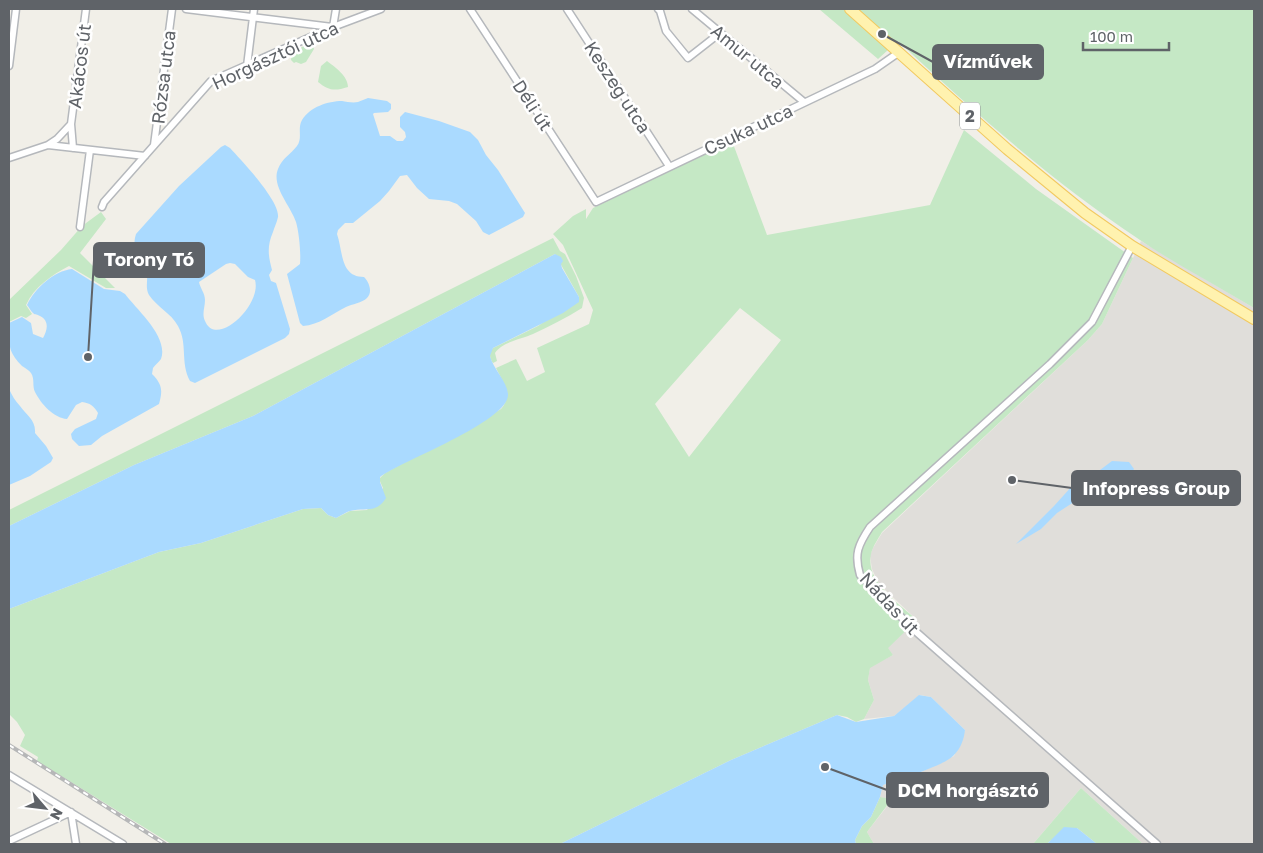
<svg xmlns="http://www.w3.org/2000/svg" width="1263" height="853" viewBox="0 0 1263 853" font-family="'Golos Text',sans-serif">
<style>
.industrial{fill:#e0deda}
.green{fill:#c5e8c5;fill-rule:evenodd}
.water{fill:#aadaff;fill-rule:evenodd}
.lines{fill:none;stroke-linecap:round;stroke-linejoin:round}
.minor-casing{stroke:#b5b8bc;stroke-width:9}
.primary-casing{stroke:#f2c960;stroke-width:12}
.minor{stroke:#fff;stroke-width:6}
.primary{stroke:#fff2af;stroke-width:10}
.rail-casing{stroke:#b6b7b8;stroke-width:4}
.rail{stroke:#fff;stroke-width:2;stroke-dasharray:5.5;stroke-linecap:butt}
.labels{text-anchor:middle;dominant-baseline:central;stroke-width:5;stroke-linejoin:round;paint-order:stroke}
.shield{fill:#fff;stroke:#8f9295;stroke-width:1}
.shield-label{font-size:16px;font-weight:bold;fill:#5f6368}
.street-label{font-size:18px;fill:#5f6368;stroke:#fff}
.leader{fill:none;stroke:#5f6368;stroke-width:2}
.callout-dot{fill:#5f6368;stroke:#fff;stroke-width:2}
.callout{fill:#5f6368;stroke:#5f6368;stroke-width:2}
.callout-label{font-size:19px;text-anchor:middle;font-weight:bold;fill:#fff}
</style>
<rect width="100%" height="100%" fill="#f1efe8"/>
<path class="industrial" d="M1141,241L1254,308V844H1143L1081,788L1033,844H874L867,832L892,800L880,797L883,785L917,774L954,756L965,730L931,697L920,695L894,716L864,719L874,700L868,680L870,667L893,655L887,648L917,620L879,584L872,569L870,556L873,548L882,533L1088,340L1102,324Z"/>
<path class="green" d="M819,9H1254V308C1216,285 1177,265 1140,240C1052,181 976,114 898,41L878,59Z
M309,43L313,45L314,49L306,62L301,64L296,62L294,63L291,60L292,53Z
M327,61C335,67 348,76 348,87C335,91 329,91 318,82L321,66Z
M964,130L1036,189L1133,258L1102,324L1088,340L882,532C878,539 873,546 871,554C865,582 900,604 917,620L888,648L893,655L870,668L868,680L874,700L864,719L856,722L847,717L837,715L731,760L560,844H171L37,761L38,757L20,746L25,735L17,722L9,714V609L159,552L201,543L303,509L321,508L328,515L336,518L350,511L367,510L383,488L379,479L385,473L501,409C513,396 503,382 496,368L516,359L527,381L545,372L537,348L589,324L593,310L563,245L553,234L573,216L586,209V219L593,208L732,141L767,235L930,205ZM740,308L781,340L689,457L655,404Z
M101,212L106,219L80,253L115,288H106L69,266C52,275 34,287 26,305L32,314L26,318L21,316L9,322V300L61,250L82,226Z
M553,238L560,251L565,254L576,276L584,298L582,308C566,318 550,326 533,334C522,339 502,342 495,353L497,361L493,363C489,357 489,353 493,348L538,326L579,297L555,254L253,416L134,465L9,526V510Z
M1081,788L1143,844H1097L1077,828L1050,841L1047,844H1033Z
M880,797L892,799L867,832L874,844H856L855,840L862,826L871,817Z"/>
<path class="water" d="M368,98L387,101L391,104V109L388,112L374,113L373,114L380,136H390L397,141H403L406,137L405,132L400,127V117L405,112L439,121L470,132L478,140L486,155L498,170L525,213L523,217L489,235L483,232L476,221L457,204L449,201L429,199L417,188L407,175L400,176L389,191L380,201L353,223H345L338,230L337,234C343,251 340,277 364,277C369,282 373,292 367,298C362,303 352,304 346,307C332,314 319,325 303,326L300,323L287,274L300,264C301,253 299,232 296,222C291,206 271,186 278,169C282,158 291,154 297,146C303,138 297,129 302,120C310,107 328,101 342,101C347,102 353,103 358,102C361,101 365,99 368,98Z
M225,145L230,148C242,161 280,201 278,217C277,222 274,228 273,232C267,246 268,255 272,270L269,275L271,281L276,283L290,329L289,334L285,338L195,383L190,381C180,362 188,344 178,326C171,313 157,307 149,295C145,288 148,280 147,273C144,256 130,253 136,234L179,186L221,147ZM230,263L235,264L248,277L255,280C262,305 218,346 206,323C201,315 205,308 205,300C205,293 200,288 199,282L226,264Z
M555,254L561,257L563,261L561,264L562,268L579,297V302L563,313L493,348L490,356C493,369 507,381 508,394C510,421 401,461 380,477V482L386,498C376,514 366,507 350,511C346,512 340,516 336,518L328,515L321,508L303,509L201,543L159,552L9,609V526L134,465L253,416Z
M72,269L104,289L120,291L125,294C137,310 169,337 161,359C159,362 155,365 153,368L152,374C162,384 163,390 159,404L102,436L91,445L79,446L72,439L71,434L75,429L96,419L98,413C94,406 90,403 82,402L76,405L67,419C54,418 41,404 35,392C32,386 35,379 31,373C29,370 25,368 22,366C7,351 9,343 9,323L22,317L31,323L33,334L43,338C47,331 50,321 40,316C35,313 36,316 32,312C30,310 29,307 27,305C35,288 54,271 72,269Z
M9,389C12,395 15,401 20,406C27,416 36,420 35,433L46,446L53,458L51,462L30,476L9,485Z
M1112,461L1129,462L1134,469L1127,479L1097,487L1057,513L1041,529L1016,544L1054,506L1073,485L1092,476Z
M919,695L931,697L965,730C964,739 961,748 954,755C946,765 898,780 883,785L880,797L871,817L862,826L855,840L856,844H560L731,760L837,715L856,722L894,716Z
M1064,827L1077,828L1097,844H1047Z"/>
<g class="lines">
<g class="minor-casing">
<path id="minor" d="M186,9L332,27
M470,9L596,202L875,69L898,53
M567,9L669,166
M658,9L660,11L666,31L688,58L720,33
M692,9L804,102
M333,27L336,9
M9,66L16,9
M247,66L254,9
M71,124L73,148
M48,145L145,156
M154,145L172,9
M9,158L48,145L57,139L71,124L86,9
M102,207L104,202L211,81L333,27L381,9
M80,227L90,150
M1132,246L1092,322L1050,364L870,527C858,545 854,554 860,575L914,630L1157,844
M9,775L123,844
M9,841L71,812L76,844"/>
</g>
<g class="primary-casing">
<path id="primary" d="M850,9L1007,149L1085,213L1132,246L1254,319"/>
</g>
<use href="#minor" class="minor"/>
<use href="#primary" class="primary"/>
<g class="rail-casing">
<path id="rail" d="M9,745L165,844"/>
</g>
<use href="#rail" class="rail"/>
</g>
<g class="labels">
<rect class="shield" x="960" y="102.5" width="20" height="27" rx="4"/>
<g class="shield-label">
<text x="970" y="116">2</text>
</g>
<g class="street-label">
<text transform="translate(275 55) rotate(-25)">Horgásztói utca</text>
<text transform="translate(748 56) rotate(40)">Amur utca</text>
<text transform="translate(79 66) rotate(-83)">Akácos út</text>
<text transform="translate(163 77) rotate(-83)">Rózsa utca</text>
<text transform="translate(618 87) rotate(57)">Keszeg utca</text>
<text transform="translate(533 105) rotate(57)">Déli út</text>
<text transform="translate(748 129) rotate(-25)">Csuka utca</text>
<text transform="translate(890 603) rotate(47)">Nádas út</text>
</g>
</g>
<path class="leader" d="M882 34L933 62M88 357L94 260M1012 480L1072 488M825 767L887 790"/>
<g class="callout-dot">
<circle cx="882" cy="34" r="5"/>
<circle cx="88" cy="357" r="5"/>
<circle cx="1012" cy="480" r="5"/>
<circle cx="825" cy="767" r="5"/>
</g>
<g class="callout">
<rect x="933" y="45" width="110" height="34" rx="5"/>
<rect x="94" y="243" width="110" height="34" rx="5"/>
<rect x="1072" y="471" width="168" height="34" rx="5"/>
<rect x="887" y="773" width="161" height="34" rx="5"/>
</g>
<g class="callout-label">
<text x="988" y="68">Vízművek</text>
<text x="149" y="266">Torony Tó</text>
<text x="1156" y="495">Infopress Group</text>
<text x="968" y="797">DCM horgásztó</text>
</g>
<rect width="1263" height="853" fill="none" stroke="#5f6368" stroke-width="20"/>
<g transform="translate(45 808) rotate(118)" stroke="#ffffff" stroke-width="4" paint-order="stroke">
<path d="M0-4L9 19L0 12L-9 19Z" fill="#5f6368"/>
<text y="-8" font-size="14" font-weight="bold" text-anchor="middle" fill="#5f6368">N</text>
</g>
<path d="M1083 42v8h86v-8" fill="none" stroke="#5f6368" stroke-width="2.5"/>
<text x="1090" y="42" font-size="15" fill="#5f6368" stroke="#ffffff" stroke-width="4" paint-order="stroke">100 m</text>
</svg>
